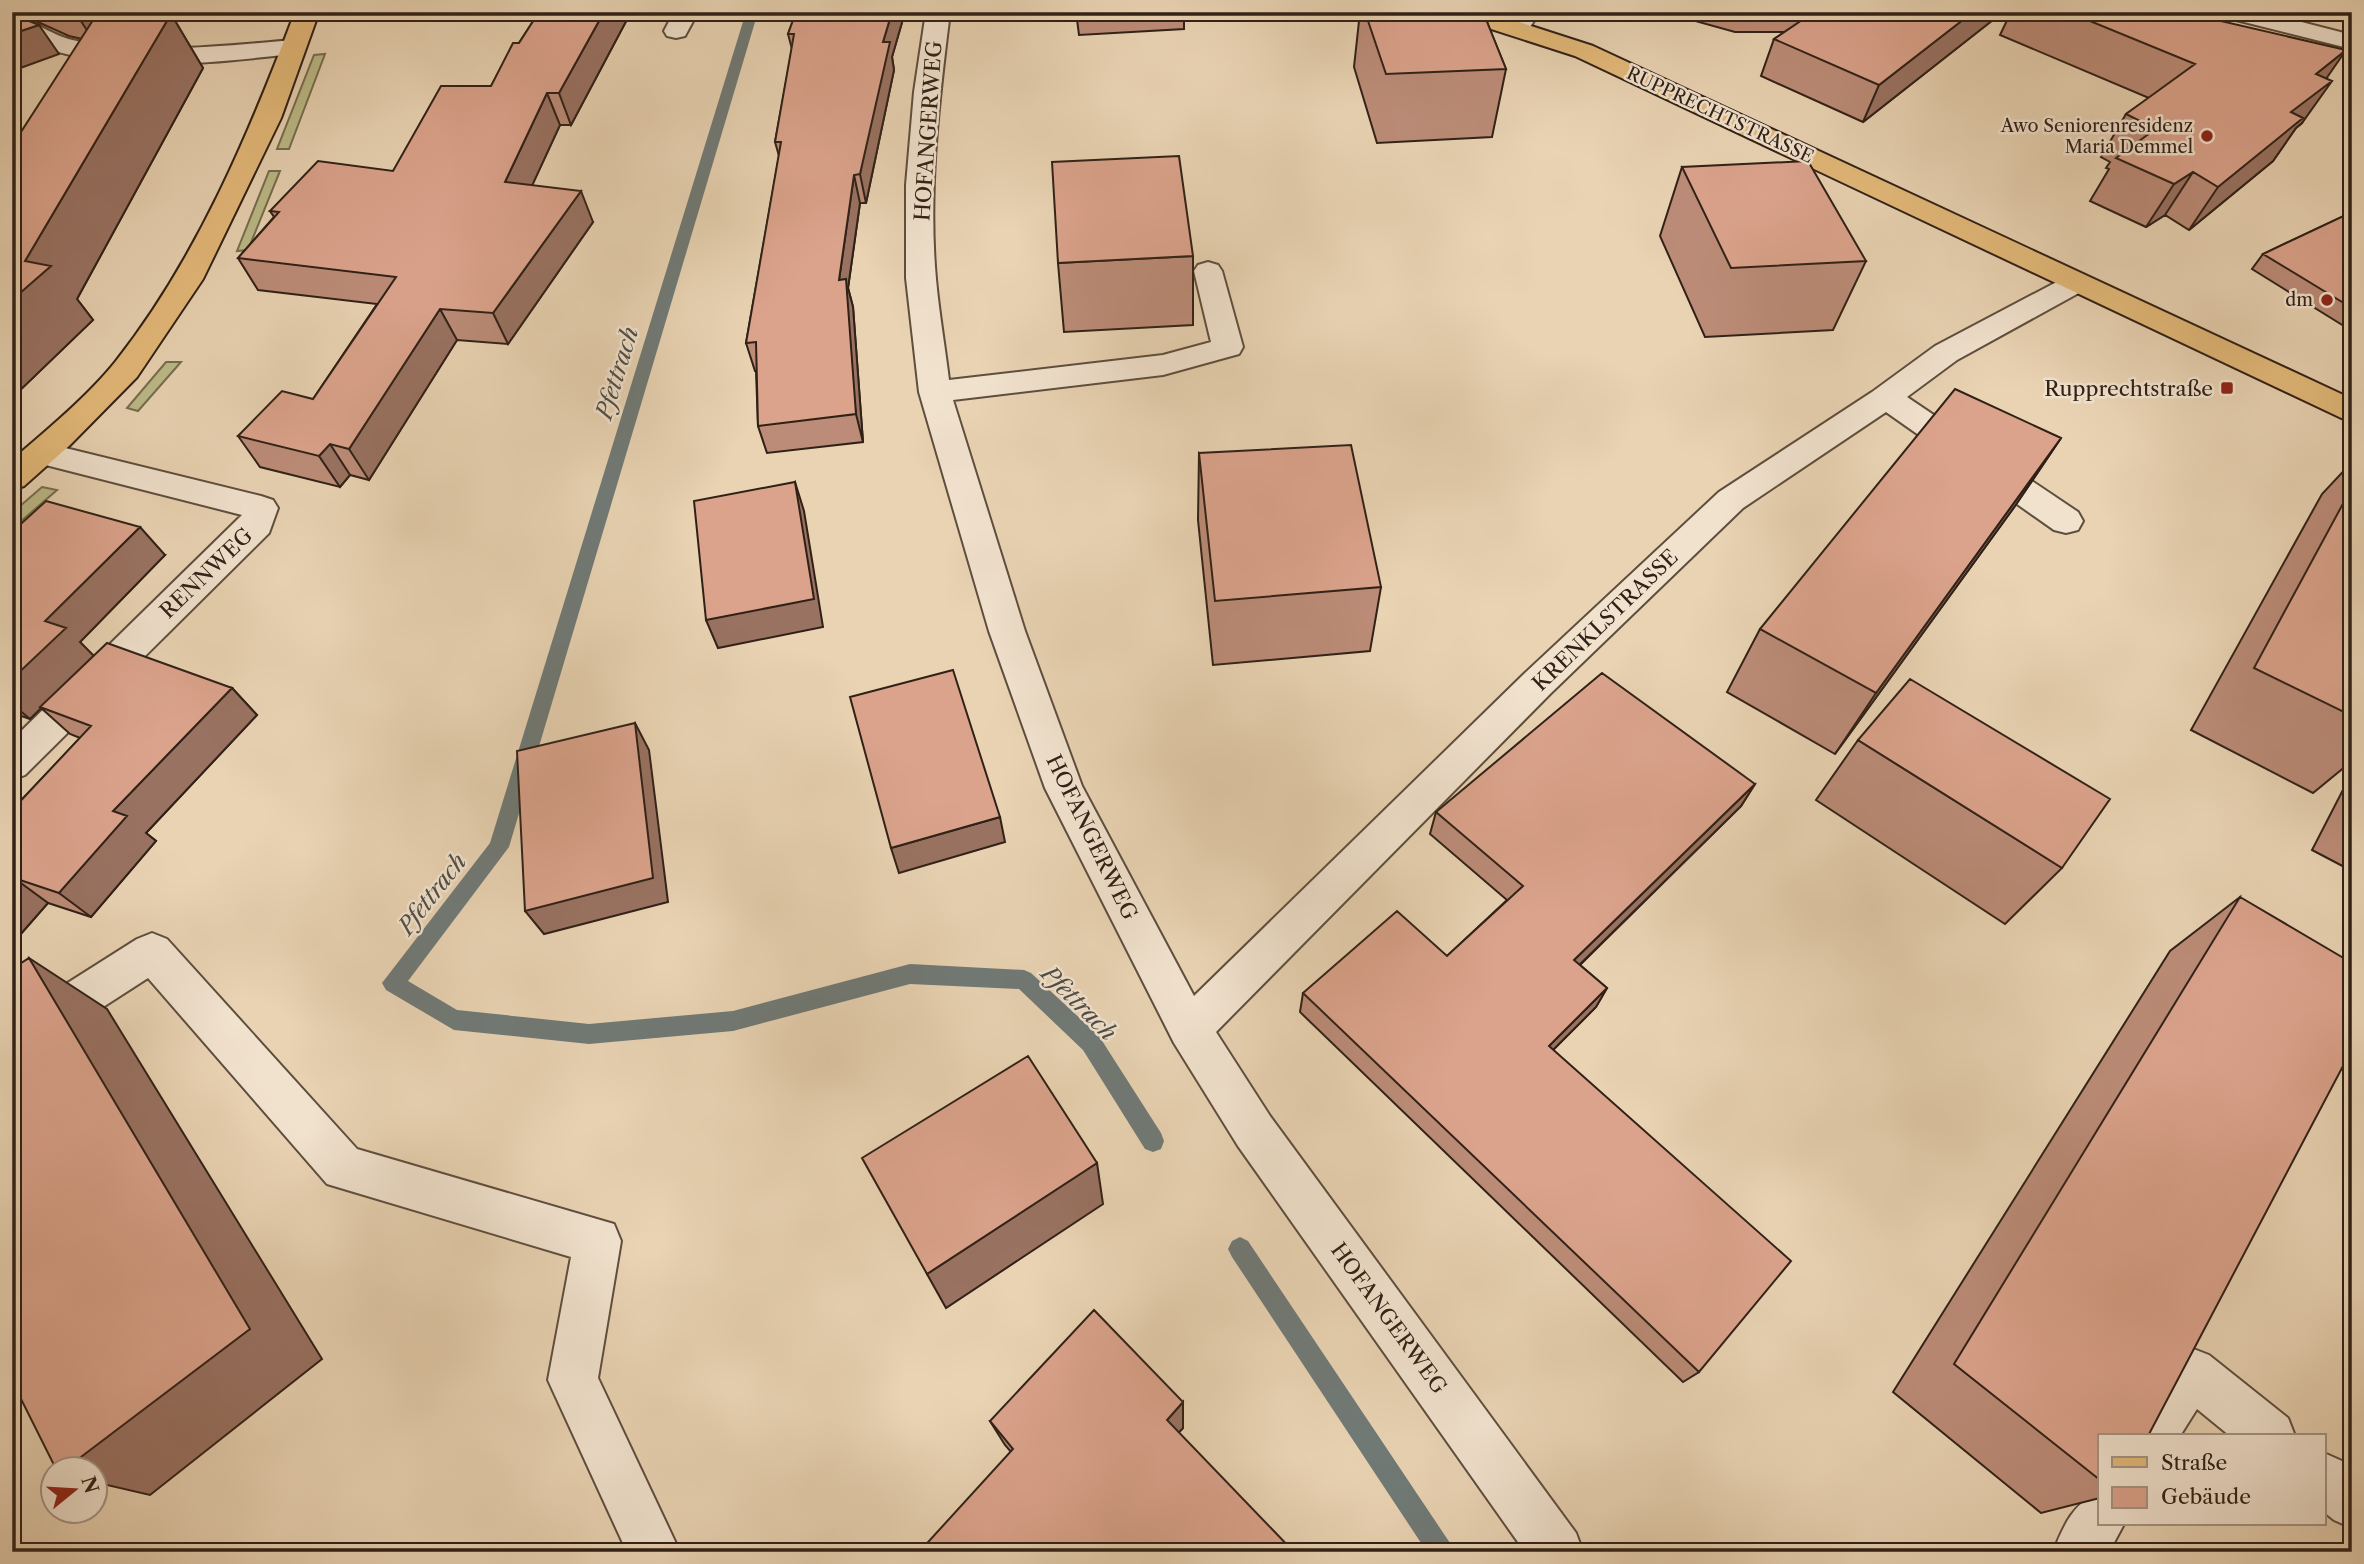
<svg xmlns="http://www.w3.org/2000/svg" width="2364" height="1564" viewBox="0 0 2364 1564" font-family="'Libre Caslon Text',serif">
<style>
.green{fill:#bcbb88;stroke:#766e50;stroke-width:2}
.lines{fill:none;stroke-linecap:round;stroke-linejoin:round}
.stream{fill:#707a77;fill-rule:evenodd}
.minor-casing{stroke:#5e4e3e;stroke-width:4}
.major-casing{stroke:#302117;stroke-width:4}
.minor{fill:#f1e2ce;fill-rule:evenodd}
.major{fill:#e4ba7a;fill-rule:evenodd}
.wall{fill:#bc8c78;stroke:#302117;stroke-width:2}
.shaded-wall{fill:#997262;stroke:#302117;stroke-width:2}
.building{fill:#dba38c;stroke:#302117;stroke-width:2}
.poi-dot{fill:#8f2418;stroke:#f1e2ce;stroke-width:2.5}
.labels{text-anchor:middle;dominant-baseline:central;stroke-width:5;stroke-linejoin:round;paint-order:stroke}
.far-street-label{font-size:18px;fill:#302117;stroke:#f1e2ce}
.far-poi-label{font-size:18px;fill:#302117;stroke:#f1e2ce;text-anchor:end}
.street-label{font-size:21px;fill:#302117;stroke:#f1e2ce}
.poi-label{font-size:21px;fill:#302117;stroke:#f1e2ce;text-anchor:end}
.water-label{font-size:23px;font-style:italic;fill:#504e47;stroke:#f1e2ce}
</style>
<rect width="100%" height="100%" fill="#e9d3b3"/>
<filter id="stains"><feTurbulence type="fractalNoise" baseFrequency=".00286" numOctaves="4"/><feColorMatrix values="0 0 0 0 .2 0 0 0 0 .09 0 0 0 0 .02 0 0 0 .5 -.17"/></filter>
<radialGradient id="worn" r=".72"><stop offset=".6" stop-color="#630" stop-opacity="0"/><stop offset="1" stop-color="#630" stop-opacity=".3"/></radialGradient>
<path class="green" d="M325,54L289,149H277L314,55Z
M269,171H280L248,250L237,251Z
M166,362H181L138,411L127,408Z
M42,487L57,490L12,529V513Z"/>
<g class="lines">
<path class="stream" d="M746,12H758L509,847L408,981L457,1010L589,1024L733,1011L910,964L1024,970L1031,973L1099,1036L1161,1133L1164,1141L1161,1149L1153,1152L1145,1149L1083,1050L1019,989L910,984L733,1031L589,1044L454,1030L386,990L382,983L490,843Z
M1240,1237L1248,1241L1456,1552H1427L1232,1257L1228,1249L1232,1241Z"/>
<g class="minor-casing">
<path id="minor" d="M674,12H698L685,36L676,38L667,36L664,31Z
M926,12H950C939,100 928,190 936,279C939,313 945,346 949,380L1163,355L1211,342L1194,271L1198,265L1208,262L1218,265L1222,271L1243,347L1239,354L1163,375L953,400L1025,631L1082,786L1194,996L1525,673L1719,492L1872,392L1935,346L2066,277L2076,274L2086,277L2091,283L2086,289L1957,360L1907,397L2078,512L2083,521L2078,530L2066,533L2054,530L1886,412L1743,508L1551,693L1216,1032L1270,1116L1576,1533L1583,1552H1525L1238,1146L1174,1043L1045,788L989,631L919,392L906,278V185L914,92Z
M1516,12H1540L1526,33L1517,35L1508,33L1505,28Z
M2221,12H2263L2352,35V49L2224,17Z
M12,15C35,20 53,37 77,41C147,55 222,46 293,40L302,42L305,47L302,52L293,54C206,63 90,79 12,32Z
M41,442L261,496L273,500L278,508L269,533L25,775L12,780V740L242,515L30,461L25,453L30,445Z
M152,933L167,939L357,1149L614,1224L621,1241L598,1378L680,1552H627L548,1380L571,1257L327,1184L148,978L55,1038L40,1044L25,1038L18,1024L25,1010L137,939Z
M2191,1348L2209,1355L2288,1418L2295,1436H2230L2197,1409L2180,1436H2126L2133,1418L2173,1355Z
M2324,1453L2342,1461L2352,1469V1528L2334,1520L2324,1512Z
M2100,1492V1524H2124L2109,1552H2053C2064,1525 2073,1503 2100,1492Z"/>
</g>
<g class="major-casing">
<path id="major" d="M295,12H319L281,118L203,279L137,377L70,445L24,486L12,490V460C45,432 90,394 116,361C197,258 249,134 295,12Z
M1451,12H1488L1593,46L2352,399V423L1575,56L1454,17Z"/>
</g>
<use href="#minor" class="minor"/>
<use href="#major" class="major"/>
</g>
<path class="wall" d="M12,12H172L166,14H171L203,68L77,299L93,320L12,398V146L82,39L69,36L29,18L12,13Z
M539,12H631L571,125H560L532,185L593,222L508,344L457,340L369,480L350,475L340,487L260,467L238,436L313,399L377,304L258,290L238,258L274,217L270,211L393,171L491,86Z
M796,12H905L892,57L894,70L866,203H860L848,288L853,307L863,442L767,453L758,426L756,371H755L746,343L779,156L775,142L792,49L788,34Z
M1076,12H1184V29L1079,35Z
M1360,12H1483L1506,69L1492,137L1377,143L1354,67Z
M1675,12H2003L1863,122L1761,76L1774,39L1785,32H1735L1677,16Z
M2011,12H2200L2198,16L2327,78L2302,123L2296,128L2273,161L2189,230L2165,215L2146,227L2090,201L2109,169L2106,168L2110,162L2101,157L2126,114L2149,98L2000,35Z
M1682,167L1866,261L1833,330L1705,337L1660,236Z
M2352,212V331L2252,269L2263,254Z
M1193,256V325L1064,332L1058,263Z
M2061,438L2015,506L1835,754L1727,692L1760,629Z
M1199,453L1381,587L1370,651L1213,665L1198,520Z
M2352,462V761L2313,793L2191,730L2322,494Z
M12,532L165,555L80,642L93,656L232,688L257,715L146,833L156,841L91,917L48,903L12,944V810L80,738L70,734L41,708L30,719L13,713H12Z
M1858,740L2062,868L2005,924L1816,800Z
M2352,780V871L2312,850L2346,784Z
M1755,784L1741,806L1580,965L1607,988L1596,1007L1553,1050L1699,1372L1683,1382L1300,1012L1303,993L1447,956L1507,900L1430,834L1436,812Z
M2240,897L2100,1436V1498L2041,1513L1893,1392L2170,951Z
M1183,1402V1428L1179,1432L1011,1452L1005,1445L990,1421Z"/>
<path class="shaded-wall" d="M75,12H172L94,41Z
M604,12H631L571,125L559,93Z
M892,12H905L892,57L894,70L866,203L860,174L883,42Z
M1973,12H2003L1863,122L1879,85Z
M2187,12H2200L2187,36Z
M171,14L203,68L77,299L93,320L12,398V300L25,261Z
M39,25L59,54L12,71V34Z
M2346,50L2317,92L2332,81L2302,123L2296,128L2273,161L2189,230L2218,187L2316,74Z
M547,93L560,125L519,214L505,182Z
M2193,172L2165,215L2146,227L2174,184Z
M854,175L860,203L848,288L853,307L863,442L856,414L839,280Z
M581,191L593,222L508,344L493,313Z
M440,309L457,340L369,480L349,449Z
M2061,438L2015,506L1835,754L1876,693Z
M330,444L350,475L340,487L319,456Z
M795,482L804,511L823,627L718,648L706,620Z
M140,527L165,555L80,642L94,656L30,719L12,704V679L45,621Z
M232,688L257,715L146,833L156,841L91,917L59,893L113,811Z
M635,723L649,750L668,902L544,934L525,911Z
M1755,784L1741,806L1564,980L1574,960Z
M1000,817L1005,842L899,873L891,848Z
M14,878L48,903L12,944V881Z
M29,958L107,1009L322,1359L150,1495L94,1482V1469H65Z
M1607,988L1596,1007L1539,1064L1549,1046Z
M1097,1163L1103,1204L946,1308L927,1274Z
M1183,1402V1428L1168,1444L1167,1420Z"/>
<path class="building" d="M539,12H604L559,93H547L505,182L581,191L493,313L440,309L349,449L330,444L319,456L238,436L282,391L313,399L396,277L238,258L279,212L270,211L318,161L393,171L441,86H491L513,43H519Z
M796,12H892L883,42H890L860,174L854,175L839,280L846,279L856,414L758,426L756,342L746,343L781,142H775L794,34H788Z
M1365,12H1483L1506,69L1386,74Z
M1814,12H1973L1879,85L1774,39Z
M2068,12H2187L2186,13L2346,50L2316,74L2332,81L2291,112L2303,118L2218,187L2193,172L2174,184L2116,158L2150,133L2132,125L2138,120L2126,114L2195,64Z
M12,14L39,25L12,34Z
M171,14L25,261L51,266L12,300V146L95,17Z
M1179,156L1193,256L1058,263L1052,162Z
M1808,161L1866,261L1731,268L1682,167Z
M2352,212V308L2263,254Z
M1955,389L2061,438L1876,693L1760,629Z
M1351,445L1381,587L1215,601L1199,453Z
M795,482L814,599L706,620L694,501Z
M2352,487V716L2254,668Z
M46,501L140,527L45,621L66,628L12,679V532Z
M107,643L232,688L113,811L127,816L59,893L14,878L12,881V810L91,726L40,707Z
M953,670L1000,817L891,848L850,697Z
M1602,673L1755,784L1574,960L1607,988L1549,1046L1791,1261L1699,1372L1303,993L1397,911L1447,956L1523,886L1436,812Z
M1910,679L2110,799L2062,868L1858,740Z
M635,723L653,878L525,911L517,751Z
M2240,897L2352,963V1049L2148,1436H2100V1480L1954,1364Z
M29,958L250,1329L65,1469H56L12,1381V969Z
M1028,1056L1097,1163L927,1274L862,1158Z
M1094,1310L1183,1402L1167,1420L1294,1552H919L1013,1449L990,1421Z"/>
<g class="poi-dot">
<circle cx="2207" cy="136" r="7"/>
<circle cx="2327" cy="300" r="7"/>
<rect x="2220" y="381" width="14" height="14" rx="3.5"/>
</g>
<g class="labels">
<g class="far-street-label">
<text transform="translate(1720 115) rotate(25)">RUPPRECHTSTRASSE</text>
</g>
<g class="far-poi-label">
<text x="2193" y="126">Awo Seniorenresidenz<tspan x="2193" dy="21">Maria Demmel</tspan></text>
<text x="2313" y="300">dm</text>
</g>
<g class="street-label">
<text transform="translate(928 131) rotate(-86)">HOFANGERWEG</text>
<text transform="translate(206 573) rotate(-44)">RENNWEG</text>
<text transform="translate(1605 620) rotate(-44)">KRENKLSTRASSE</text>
<text transform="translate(1092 837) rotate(64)">HOFANGERWEG</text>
<text transform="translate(1389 1318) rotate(54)">HOFANGERWEG</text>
</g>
<g class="poi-label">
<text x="2213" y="388">Rupprechtstraße</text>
</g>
<g class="water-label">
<text transform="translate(617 373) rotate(-73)">Pfettrach</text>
<text transform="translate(432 894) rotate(-52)">Pfettrach</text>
<text transform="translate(1079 1003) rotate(45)">Pfettrach</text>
</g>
</g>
<rect width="2364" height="1564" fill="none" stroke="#e9d3b3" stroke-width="42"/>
<rect x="14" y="14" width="2336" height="1536" fill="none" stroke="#302117" stroke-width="3.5"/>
<rect x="21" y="21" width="2322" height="1522" fill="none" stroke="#302117" stroke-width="2"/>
<rect x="2098" y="1434" width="228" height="91" fill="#f1e2ce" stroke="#a49585" stroke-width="2"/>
<rect x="2112" y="1457" width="35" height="10" fill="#e4ba7a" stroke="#a49585" stroke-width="2"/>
<text x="2161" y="1470" font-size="21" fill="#302117">Straße</text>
<rect x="2112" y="1487" width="35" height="21" fill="#dba38c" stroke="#a49585" stroke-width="2"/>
<text x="2161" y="1504" font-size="21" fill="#302117">Gebäude</text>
<g transform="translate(74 1490) rotate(72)"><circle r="33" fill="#f1e2ce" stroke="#a49585" stroke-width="2"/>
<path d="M0-5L12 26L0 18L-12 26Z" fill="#8f2418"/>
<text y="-10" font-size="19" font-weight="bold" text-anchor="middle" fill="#302117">N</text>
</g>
<rect width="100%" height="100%" filter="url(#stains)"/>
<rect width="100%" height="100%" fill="url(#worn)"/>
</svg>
